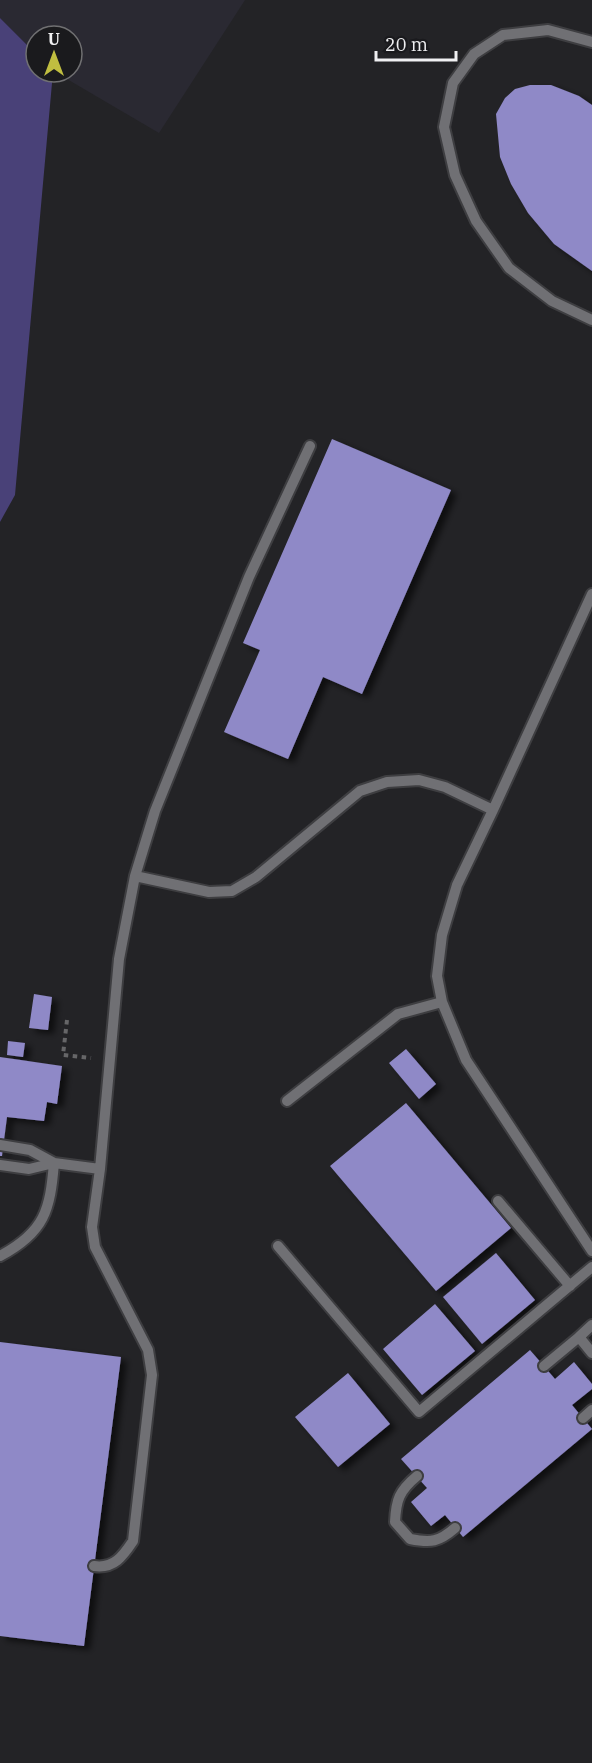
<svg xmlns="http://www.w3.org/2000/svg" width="592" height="1763" viewBox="0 0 592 1763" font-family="'IBM Plex Serif',serif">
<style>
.built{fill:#2a2932}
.forest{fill:#494178}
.building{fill:#8f89c7;filter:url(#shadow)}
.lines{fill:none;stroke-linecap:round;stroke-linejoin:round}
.lane-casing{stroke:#3e3e41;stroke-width:14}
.path{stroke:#666668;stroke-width:4;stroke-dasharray:4.5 4.5;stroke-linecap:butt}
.lane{stroke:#707074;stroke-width:10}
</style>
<defs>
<filter id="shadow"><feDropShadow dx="6" dy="4" stdDeviation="3" flood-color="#0009"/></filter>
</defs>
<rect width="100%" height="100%" fill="#232326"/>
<path class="built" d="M0,0H245L159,133L55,72H72V36H36V54L0,18Z"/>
<path class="forest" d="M0,18L36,54V72H53L15,495L0,522Z"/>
<path class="building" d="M530,85H551L579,96L592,105V271L554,244L528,213L511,184L500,157L496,114L505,98L515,89Z
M332,439L451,490L362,694L323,677L288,759L224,732L260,650L243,643Z
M34,994L52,997L48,1030L29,1028Z
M8,1041L25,1043L23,1057L7,1055Z
M406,1049L436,1084L419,1099L389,1063Z
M0,1057L62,1066L57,1104L47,1102L44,1121L7,1117L2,1156H0Z
M406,1103L511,1228L436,1291L330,1166Z
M496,1253L535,1300L482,1344L443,1297Z
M435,1304L475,1351L422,1395L383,1349Z
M0,1342L121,1357L84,1646L0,1636Z
M530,1350L555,1379L574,1362L592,1384V1389L572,1405L592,1429L463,1537L445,1515L431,1526L411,1502L427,1488L401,1459Z
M348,1373L390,1424L338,1467L295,1417Z"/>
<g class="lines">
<g class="lane-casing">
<path id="lane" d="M592,42L548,30L503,35L474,54L453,83L444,127L455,175L476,221L509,268L552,301L592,320
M592,594L493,810L457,885L442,935L437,976L442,1002L466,1060L592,1251
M135,876L209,892L232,891L256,877L360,791L387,782L419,780L445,787L493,810
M287,1101L398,1014L442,1002
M0,1145L30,1150L54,1163L100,1169
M0,1165L29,1169L54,1163
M498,1201L570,1286
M278,1246L419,1412L592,1267
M0,1256C45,1232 50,1210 54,1163
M579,1337L592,1325
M544,1366L579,1337L592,1353
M583,1418L592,1410
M417,1476C399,1491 396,1500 395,1522L410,1539C431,1543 439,1542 455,1528
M94,1566C114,1569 123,1556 133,1541L152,1375L148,1350L95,1247L92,1227L100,1169L119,959L135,876L155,811L249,577L310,446"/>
</g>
<path class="path" d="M67,1020L63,1055L91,1058"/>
<use href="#lane" class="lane"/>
</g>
<g transform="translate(54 54)"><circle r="28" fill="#1a1a1d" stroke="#707072" stroke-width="1.5"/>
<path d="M0-4.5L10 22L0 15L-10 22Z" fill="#c0be40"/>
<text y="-9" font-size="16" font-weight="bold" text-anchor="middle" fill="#f0f0f2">U</text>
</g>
<path d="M376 51v9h80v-9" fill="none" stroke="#f0f0f2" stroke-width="3"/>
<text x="385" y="51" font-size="18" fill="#f0f0f2" stroke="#1a1a1d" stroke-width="4.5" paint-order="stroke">20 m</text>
</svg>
